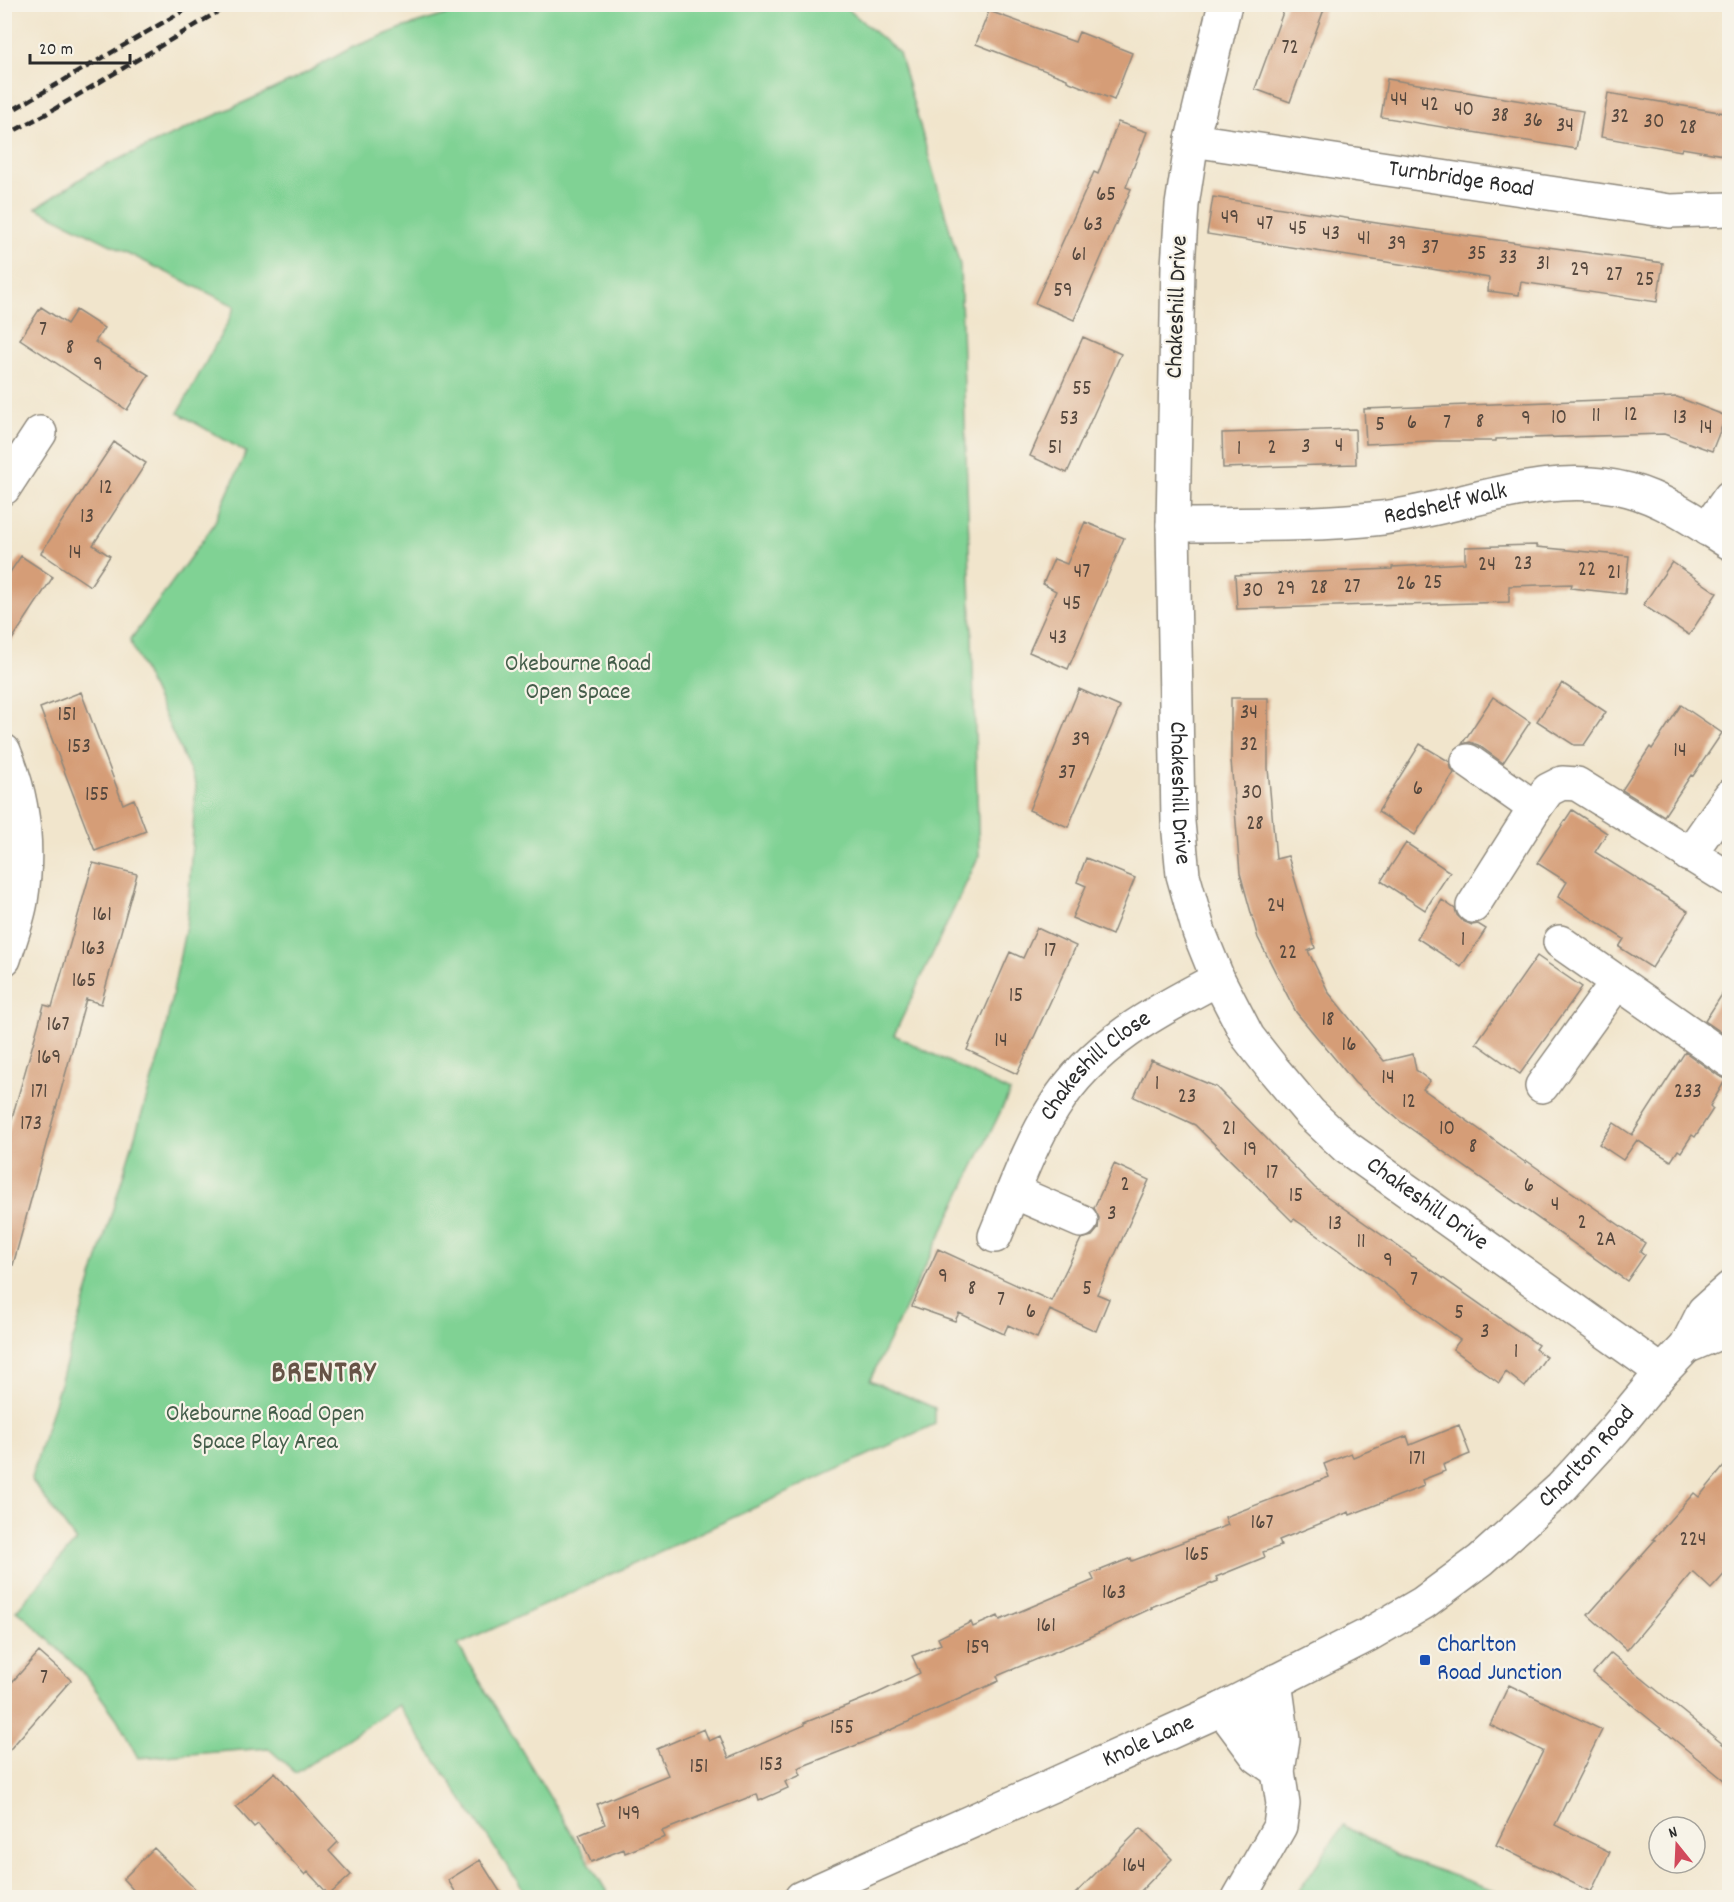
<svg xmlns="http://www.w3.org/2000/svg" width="1734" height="1902" viewBox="0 0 1734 1902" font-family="Dekko,sans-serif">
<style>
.green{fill:#80d294;stroke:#567e60;stroke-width:1.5}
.building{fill:#d59d77}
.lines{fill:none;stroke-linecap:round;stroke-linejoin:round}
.pedestrian-casing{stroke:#8e887c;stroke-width:33}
.minor-casing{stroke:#8e887c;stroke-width:36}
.tertiary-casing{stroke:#8e887c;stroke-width:36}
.pedestrian{stroke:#fff;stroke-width:30}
.minor{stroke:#fff;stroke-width:33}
.tertiary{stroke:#fff;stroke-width:33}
.rail{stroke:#2b2b2b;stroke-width:4.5;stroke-dasharray:9 4.5;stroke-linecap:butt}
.transit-dot{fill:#1a4fb4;stroke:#f7f3e8;stroke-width:2}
.labels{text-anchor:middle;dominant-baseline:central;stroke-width:4.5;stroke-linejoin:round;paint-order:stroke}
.number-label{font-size:21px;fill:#56483e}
.street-label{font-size:24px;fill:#2b2b2b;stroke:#f7f3e8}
.park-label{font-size:24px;fill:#445d4a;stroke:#f7f3e8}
.transit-label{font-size:24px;fill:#164399;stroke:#f7f3e8;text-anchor:start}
.district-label{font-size:30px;font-weight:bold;letter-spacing:1.5px;fill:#665346;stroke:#f7f3e8}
</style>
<rect width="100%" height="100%" fill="#f7f3e8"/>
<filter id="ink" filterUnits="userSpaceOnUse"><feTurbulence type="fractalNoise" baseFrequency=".0167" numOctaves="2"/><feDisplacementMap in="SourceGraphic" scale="12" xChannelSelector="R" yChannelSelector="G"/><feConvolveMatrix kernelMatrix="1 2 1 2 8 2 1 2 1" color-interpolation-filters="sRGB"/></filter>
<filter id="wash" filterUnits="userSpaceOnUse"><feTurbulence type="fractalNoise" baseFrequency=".008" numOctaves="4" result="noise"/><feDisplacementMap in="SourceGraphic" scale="24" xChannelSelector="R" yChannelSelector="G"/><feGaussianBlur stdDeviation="1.35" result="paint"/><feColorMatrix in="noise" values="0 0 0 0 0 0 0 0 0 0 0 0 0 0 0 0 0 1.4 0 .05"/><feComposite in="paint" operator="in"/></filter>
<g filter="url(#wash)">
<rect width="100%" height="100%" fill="#f1e5cc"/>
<path class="green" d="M481,4L843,5L899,53L960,265L979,856L894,1035L1010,1092L870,1380L935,1408V1424L458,1645L610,1897H528L398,1705L296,1773L268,1748L138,1758L117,1719L85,1675L24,1616L16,1611L76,1541L31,1479L162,1047L187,920L196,784L132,645L131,639L213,526L246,452L178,413L229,320L235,306L36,208L91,172L293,80L351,48L402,28Z
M1343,1825L1394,1855L1514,1897H1295Z"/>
<g id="blocks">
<path class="building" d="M1286,4H1326L1290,102L1255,89Z
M989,11L1075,42L1079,32L1132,53L1114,100L1067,81V79L976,44Z
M1387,79L1583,111L1576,149L1381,117Z
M1608,93L1730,114V156L1682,148L1681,151L1601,137Z
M1118,122L1147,132L1126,187L1131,189L1074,320L1035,303L1094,172L1098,174Z
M1213,197L1383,224L1663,263L1657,302L1521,282L1519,295L1488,291L1489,278L1207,234Z
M41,307L67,324L76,310L104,328L95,342L149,375L127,410L20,339Z
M1083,337L1121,354L1067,473L1030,456Z
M1677,397L1726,416L1712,451L1664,434L1496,439V441H1430L1366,444L1364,409Z
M1355,429L1356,464L1223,468L1222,433Z
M114,442L146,463L93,545L110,556L90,586L41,553Z
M1085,522L1124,538L1068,669L1029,652L1056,591L1043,584L1054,559L1067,564Z
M1537,545V547L1629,556L1625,594L1571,588L1572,584L1509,586V602L1404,605V604L1369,605L1237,609L1235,575L1392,569V567L1465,563V547Z
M21,556L53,577L4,652V581Z
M1672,562L1717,593L1689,635L1643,605Z
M1562,683L1606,712L1584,745H1574L1537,721Z
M1079,689L1120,707L1068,827L1029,810Z
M81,692L123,804L134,799L146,831L95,851L40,708Z
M1493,697L1530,722L1503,763L1478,745L1470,742L1462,744Z
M1231,698H1268V768L1276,859L1288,856L1315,948L1308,951L1329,993L1384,1061L1413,1054L1416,1070L1430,1081L1423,1089L1526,1163L1527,1161L1645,1243L1640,1251L1645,1255L1627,1281L1400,1121L1355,1083L1296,1012L1258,938L1240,873L1231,760Z
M1681,705L1722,733L1693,776L1691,775L1664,816L1622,790L1650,747L1652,749Z
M1420,744L1450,762L1451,768L1454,773L1415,835L1378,812Z
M1572,810L1607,833L1595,852L1688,911L1652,968L1619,947L1624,939L1558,897L1567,882L1537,863Z
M1406,843L1450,872L1425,910L1381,881Z
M1086,858L1135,878L1112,935L1072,918L1086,886L1077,882Z
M93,863L137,874L101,1004L86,999L13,1265L4,1263V1146L44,1005L52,1007Z
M1442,900L1455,909L1457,915L1463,921L1472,925L1478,924L1486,929L1461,967L1417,938Z
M1037,928L1076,946L1017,1074L967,1050L1010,952L1023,958Z
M1537,956L1582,987L1520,1074L1476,1043Z
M1730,982V1038L1705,1021Z
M1685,1052L1719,1076L1726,1079L1710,1106L1713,1109L1695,1137L1692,1135L1681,1152L1678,1150L1671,1161L1637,1140L1623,1160L1599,1144L1614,1123L1632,1135Z
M1151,1060L1216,1087L1315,1188L1538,1345L1535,1349L1546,1357L1525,1387L1506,1372L1499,1383L1453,1349L1460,1340L1337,1249L1294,1219L1292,1221L1195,1125L1134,1097Z
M1114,1164L1149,1180L1097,1294L1109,1299L1096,1331L1050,1310L1037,1338L1008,1325L1004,1334L959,1313L955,1321L912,1306L938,1249L1051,1301L1081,1239L1092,1236L1098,1229L1099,1218L1094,1208Z
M1459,1425L1470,1454L1443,1465L1445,1471L1422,1480L1424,1486L1350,1515L1349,1512L1279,1540L1281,1546L1263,1552L1265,1557L1216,1577L1218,1581L1151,1607L1152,1608L1085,1639L997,1676L999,1681L879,1735L880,1736L798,1768L801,1775L785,1782L788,1788L759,1801L757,1794L662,1831L665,1837L625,1853L624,1849L591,1862L579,1835L605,1824L597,1804L668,1775L657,1749L704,1729L709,1741L720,1736L729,1758L805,1725L804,1723L878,1693L920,1673L912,1656L941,1644L938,1638L971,1622L973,1627L998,1616L1000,1620L1094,1580L1091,1574L1131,1558L1132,1561L1228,1525L1225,1517L1329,1477L1324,1464L1351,1453L1353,1457L1407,1436L1410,1445Z
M1730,1459V1568L1711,1589L1693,1572L1627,1650L1588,1615L1655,1540L1653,1539L1694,1493L1699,1497Z
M39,1652L71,1680L4,1756V1691Z
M1611,1653L1730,1750V1785L1593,1673Z
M1509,1685L1602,1730L1555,1825L1610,1852L1591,1892L1496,1845L1543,1751L1490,1725Z
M275,1772L338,1842L329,1851L351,1875L329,1895L308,1872L305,1875L258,1824L254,1827L236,1807Z
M1141,1828L1172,1859L1134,1898H1071Z
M154,1848L204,1898H141L123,1879Z
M480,1860L504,1898H459L448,1880Z"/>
</g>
</g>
<g filter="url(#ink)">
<use href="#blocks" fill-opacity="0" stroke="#8e887c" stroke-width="1.5"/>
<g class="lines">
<g class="pedestrian-casing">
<path id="pedestrian" d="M1262,1722C1267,1728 1272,1739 1272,1747L1269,1748C1263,1742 1258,1732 1258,1723Z"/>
</g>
<g class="minor-casing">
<g id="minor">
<path id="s1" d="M1225,4L1192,140L1182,205L1178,266L1173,525L1178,822L1183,875L1199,932L1218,979L1248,1037L1273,1069L1310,1113L1346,1147L1662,1372"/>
<path id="s2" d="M1192,140L1670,211L1730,209"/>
<path d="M4,488L40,433"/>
<path id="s3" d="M1173,525C1243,524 1313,526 1382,518C1465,508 1545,468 1629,490C1666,500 1698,523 1730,543"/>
<path d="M1707,529L1730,497"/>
<path d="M4,751C24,798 29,850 21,901C18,920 10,940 4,959"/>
<path d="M1468,761L1535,808"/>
<path d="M1689,855L1730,796"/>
<path d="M1473,906L1535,808L1548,790L1562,783L1577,784L1730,879"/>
<path d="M1560,942L1730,1061"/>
<path d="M1542,1086L1617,982"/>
<path d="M1014,1192L1081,1221"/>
<path id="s4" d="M995,1236C1013,1193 1029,1146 1054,1107C1092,1045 1156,1011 1218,979"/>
<path d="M1222,1709L1257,1756L1278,1771"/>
<path d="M1239,1898L1280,1826L1283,1804L1278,1771L1283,1740L1275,1681"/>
</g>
</g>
<g class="tertiary-casing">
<g id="tertiary">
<path d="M1686,1347L1721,1332L1730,1326"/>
<path id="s5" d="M801,1898L1222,1709L1368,1635L1423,1603L1481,1560L1561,1488L1615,1429L1662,1372L1686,1347L1704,1311L1730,1288"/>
</g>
</g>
<use href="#pedestrian" class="pedestrian"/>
<use href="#minor" class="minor"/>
<use href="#tertiary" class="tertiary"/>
<path class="rail" d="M4,115L195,4
M4,136L46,114L231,4"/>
</g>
</g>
<rect class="transit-dot" x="1419" y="1654" width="12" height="12" rx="3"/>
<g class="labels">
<g class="number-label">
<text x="1290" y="49">72</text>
<text x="1399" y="101">44</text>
<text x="1430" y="106">42</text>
<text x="1464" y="111">40</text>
<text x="1500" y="117">38</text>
<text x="1620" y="118">32</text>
<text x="1533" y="122">36</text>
<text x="1654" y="123">30</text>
<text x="1565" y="127">34</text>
<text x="1688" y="129">28</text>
<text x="1106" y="196">65</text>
<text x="1230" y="219">49</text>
<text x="1265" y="225">47</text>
<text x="1093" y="226">63</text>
<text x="1298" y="230">45</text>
<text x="1331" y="235">43</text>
<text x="1364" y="240">41</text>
<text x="1397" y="245">39</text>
<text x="1430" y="249">37</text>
<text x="1477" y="255">35</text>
<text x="1079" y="256">61</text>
<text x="1508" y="259">33</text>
<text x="1543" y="265">31</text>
<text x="1580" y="271">29</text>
<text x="1614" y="276">27</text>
<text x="1645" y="281">25</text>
<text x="1063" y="292">59</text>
<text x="43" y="331">7</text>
<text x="70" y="349">8</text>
<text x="98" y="366">9</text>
<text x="1082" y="390">55</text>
<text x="1631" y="416">12</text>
<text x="1596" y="417">11</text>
<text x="1559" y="419">10</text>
<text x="1680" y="419">13</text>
<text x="1069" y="420">53</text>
<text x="1526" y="420">9</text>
<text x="1480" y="423">8</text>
<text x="1412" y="424">6</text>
<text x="1447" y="424">7</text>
<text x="1380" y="426">5</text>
<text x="1706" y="429">14</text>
<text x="1339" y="447">4</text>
<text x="1306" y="448">3</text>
<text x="1055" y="449">51</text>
<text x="1272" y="449">2</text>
<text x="1239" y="450">1</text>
<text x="106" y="489">12</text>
<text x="87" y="518">13</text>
<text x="75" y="554">14</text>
<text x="1523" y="565">23</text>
<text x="1487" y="566">24</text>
<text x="1587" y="571">22</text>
<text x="1082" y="573">47</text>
<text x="1614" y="574">21</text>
<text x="1433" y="584">25</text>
<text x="1406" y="585">26</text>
<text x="1352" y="588">27</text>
<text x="1319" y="589">28</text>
<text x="1286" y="590">29</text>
<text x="1253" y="592">30</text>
<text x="1072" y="605">45</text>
<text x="1058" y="639">43</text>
<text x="1249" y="714">34</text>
<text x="67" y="716">151</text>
<text x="1081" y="741">39</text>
<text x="1249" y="746">32</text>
<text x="79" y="748">153</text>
<text x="1680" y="752">14</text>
<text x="1067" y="774">37</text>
<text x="1418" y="790">6</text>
<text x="1252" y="794">30</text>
<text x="97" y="796">155</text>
<text x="1255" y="825">28</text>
<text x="1276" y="907">24</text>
<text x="102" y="916">161</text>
<text x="1463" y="941">1</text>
<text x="93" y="950">163</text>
<text x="1050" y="952">17</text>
<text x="1288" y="954">22</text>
<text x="84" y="982">165</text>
<text x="1016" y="997">15</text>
<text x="1328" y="1021">18</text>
<text x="58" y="1026">167</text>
<text x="1001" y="1042">14</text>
<text x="1349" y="1046">16</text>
<text x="49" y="1059">169</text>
<text x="1388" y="1079">14</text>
<text x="1157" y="1085">1</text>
<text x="39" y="1093">171</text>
<text x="1688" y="1093">233</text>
<text x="1187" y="1098">23</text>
<text x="1409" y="1103">12</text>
<text x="31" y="1125">173</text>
<text x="1229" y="1130">21</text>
<text x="1447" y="1130">10</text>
<text x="1473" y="1148">8</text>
<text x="1250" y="1151">19</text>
<text x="1272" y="1174">17</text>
<text x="1125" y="1186">2</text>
<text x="1529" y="1187">6</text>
<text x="1296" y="1197">15</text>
<text x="1555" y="1206">4</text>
<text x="1112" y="1215">3</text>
<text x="1582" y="1224">2</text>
<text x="1335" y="1225">13</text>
<text x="1606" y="1241">2A</text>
<text x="1361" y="1243">11</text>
<text x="1388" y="1262">9</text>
<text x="943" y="1278">9</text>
<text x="1414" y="1281">7</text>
<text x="972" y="1290">8</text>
<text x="1087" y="1290">5</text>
<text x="1001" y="1301">7</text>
<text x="1031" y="1313">6</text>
<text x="1459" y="1314">5</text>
<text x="1485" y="1333">3</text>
<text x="1516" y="1353">1</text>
<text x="1417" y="1460">171</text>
<text x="1262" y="1524">167</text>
<text x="1693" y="1541">224</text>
<text x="1197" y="1556">165</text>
<text x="1114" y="1594">163</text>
<text x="1046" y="1627">161</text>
<text x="978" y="1649">159</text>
<text x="44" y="1679">7</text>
<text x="842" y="1729">155</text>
<text x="771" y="1766">153</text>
<text x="699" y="1768">151</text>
<text x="629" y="1815">149</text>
<text x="1134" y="1867">164</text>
</g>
<g class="street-label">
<text stroke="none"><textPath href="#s2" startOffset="272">Turnbridge Road</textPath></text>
<text transform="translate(1178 307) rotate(-88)">Chakeshill Drive</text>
<text stroke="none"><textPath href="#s3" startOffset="274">Redshelf Walk</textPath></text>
<text stroke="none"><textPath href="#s1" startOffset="794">Chakeshill Drive</textPath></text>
<text stroke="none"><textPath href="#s4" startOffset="201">Chakeshill Close</textPath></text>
<text stroke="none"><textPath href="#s1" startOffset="1298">Chakeshill Drive</textPath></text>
<text stroke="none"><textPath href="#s5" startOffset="909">Charlton Road</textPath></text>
<text stroke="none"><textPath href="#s5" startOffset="381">Knole Lane</textPath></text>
</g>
<g class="park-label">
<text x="578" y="665">Okebourne Road<tspan x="578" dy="28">Open Space</tspan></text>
<text x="265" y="1415">Okebourne Road Open<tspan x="265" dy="28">Space Play Area</tspan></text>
</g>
<g class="transit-label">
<text x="1437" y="1646">Charlton<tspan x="1437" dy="28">Road Junction</tspan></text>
</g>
<g class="district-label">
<text x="324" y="1375">BRENTRY</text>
</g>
</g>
<rect width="1734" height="1902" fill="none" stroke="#f7f3e8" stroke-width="24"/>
<g transform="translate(1677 1845) rotate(342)"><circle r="28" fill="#f7f3e8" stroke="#a5a39c" stroke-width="1.5"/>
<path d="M0-4.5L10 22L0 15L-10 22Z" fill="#d1495b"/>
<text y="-9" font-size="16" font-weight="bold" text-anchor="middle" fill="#2b2b2b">N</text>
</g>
<path d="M30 54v9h100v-9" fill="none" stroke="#2b2b2b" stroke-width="3"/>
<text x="39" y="54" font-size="18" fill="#2b2b2b" stroke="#f7f3e8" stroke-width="4.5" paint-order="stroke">20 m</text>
</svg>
